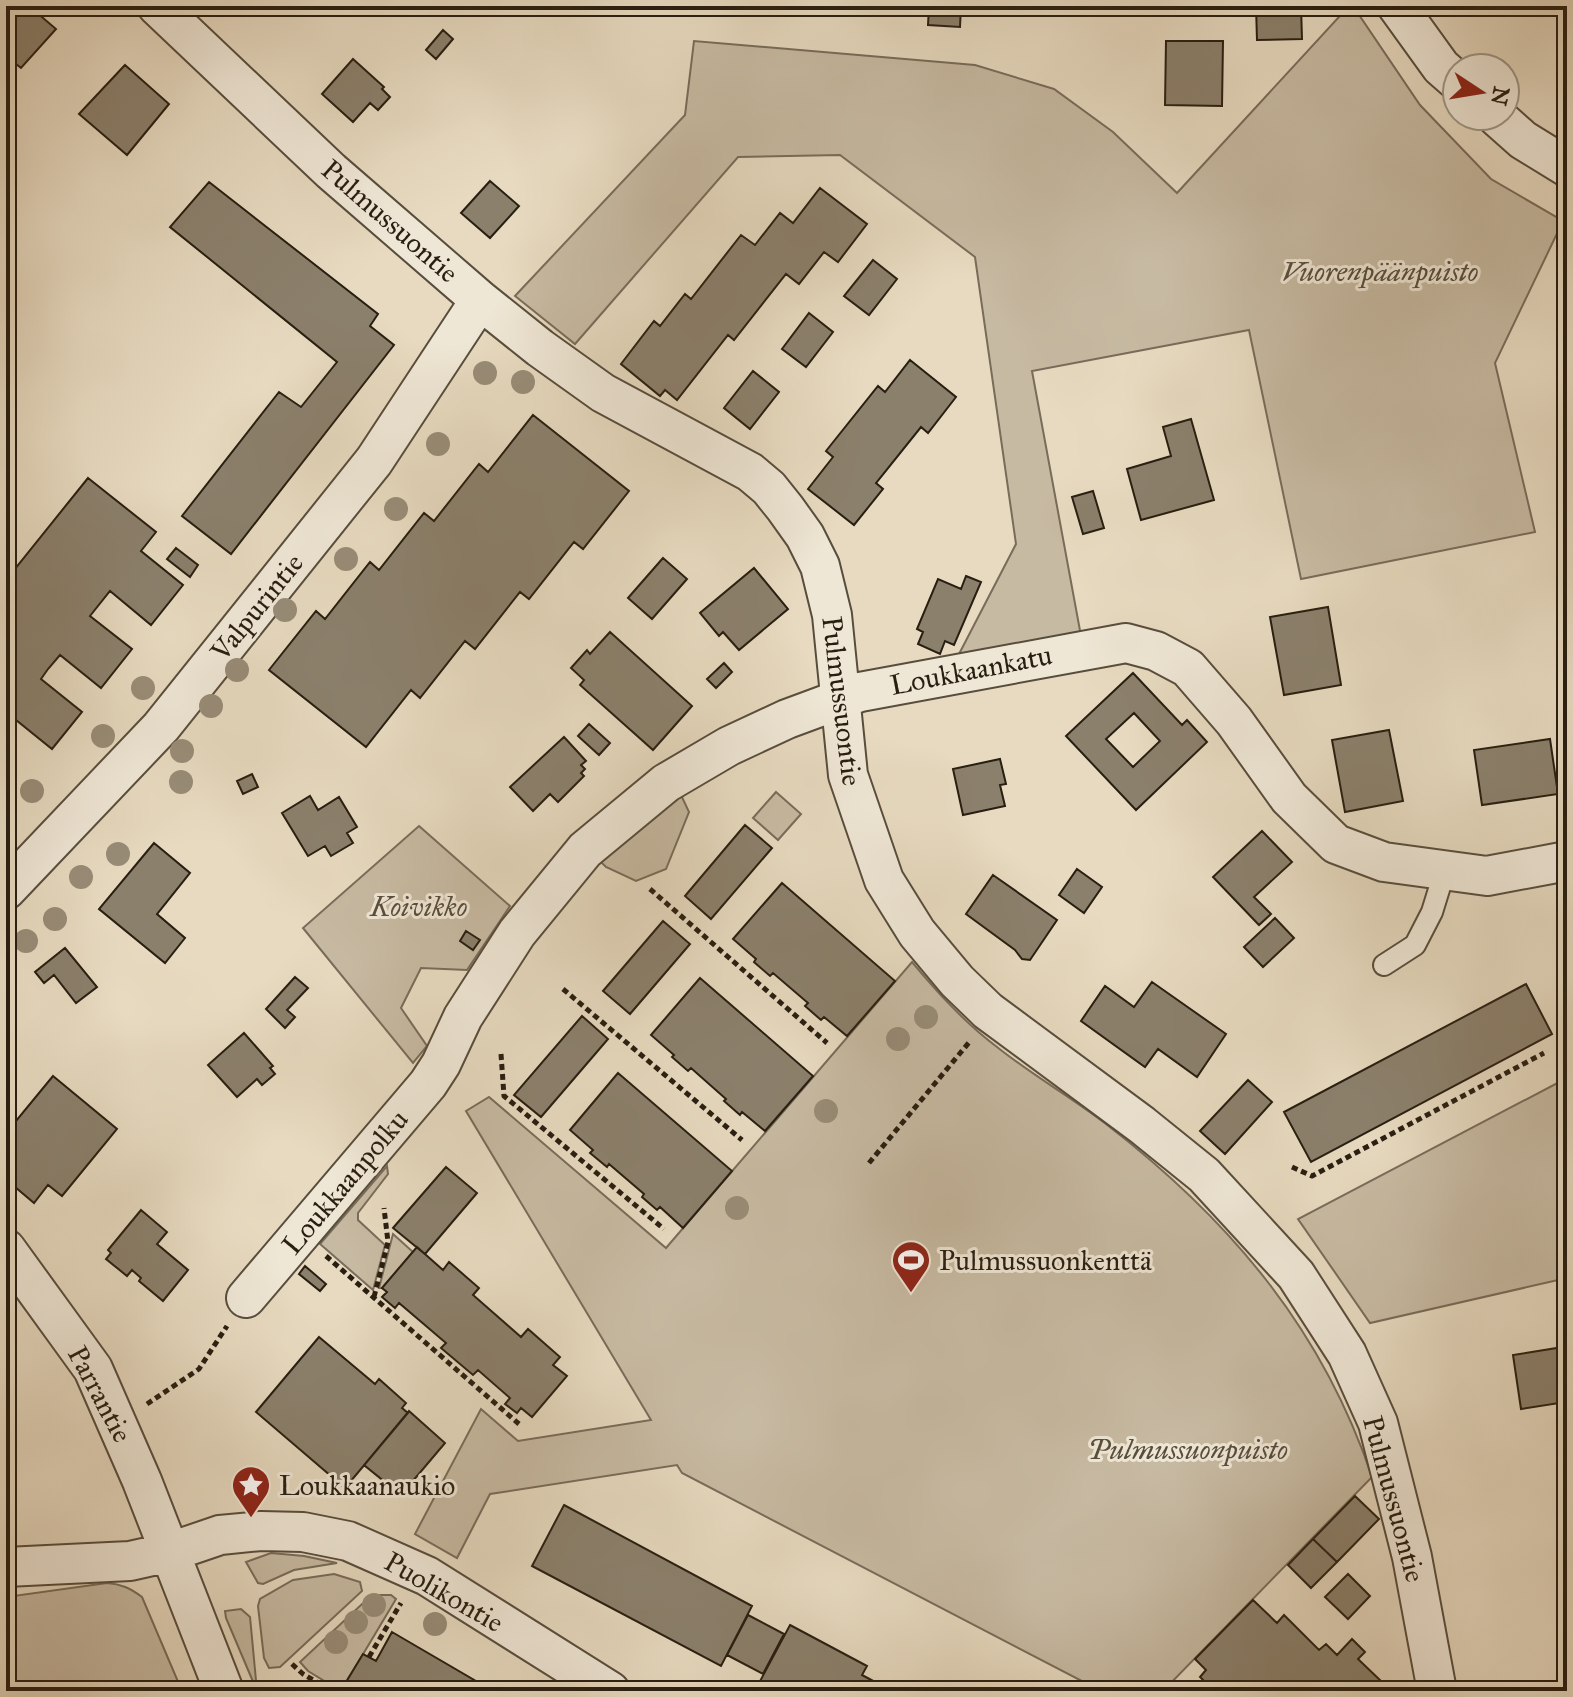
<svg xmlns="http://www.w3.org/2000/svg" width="1573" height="1697" viewBox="0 0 1573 1697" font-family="'IM FELL Great Primer',serif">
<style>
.green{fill:#c7baa2;stroke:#786c5a;stroke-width:2}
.building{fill:#8b806c;stroke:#281e11;stroke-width:2;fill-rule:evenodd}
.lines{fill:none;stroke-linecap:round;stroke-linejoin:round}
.lane-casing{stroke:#584d3d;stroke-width:24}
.street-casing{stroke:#584d3d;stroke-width:42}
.path{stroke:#281e11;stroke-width:5;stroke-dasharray:6 4;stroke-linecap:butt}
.lane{stroke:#efe7d6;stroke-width:20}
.street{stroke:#efe7d6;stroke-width:38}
.tree{fill:#988c77}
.labels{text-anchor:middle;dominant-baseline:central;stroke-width:6;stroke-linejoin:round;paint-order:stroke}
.street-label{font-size:28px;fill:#281e11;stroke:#efe7d6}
.park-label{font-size:28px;font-style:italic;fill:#584d3c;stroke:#efe7d6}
.poi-label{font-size:28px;fill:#281e11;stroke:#efe7d6;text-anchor:start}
</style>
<rect width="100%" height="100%" fill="#e7dac0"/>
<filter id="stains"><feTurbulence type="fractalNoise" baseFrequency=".0025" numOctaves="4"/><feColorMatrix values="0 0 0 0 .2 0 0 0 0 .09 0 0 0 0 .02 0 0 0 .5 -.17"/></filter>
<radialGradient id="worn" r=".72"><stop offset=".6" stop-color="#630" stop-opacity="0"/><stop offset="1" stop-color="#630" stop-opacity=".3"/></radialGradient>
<path class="green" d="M1349,6H1353L1420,105L1491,179L1563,221L1495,363L1535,532L1301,579L1249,330L1032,371L1081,636L958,656L1016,544L975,257L840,155L738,157L575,344L515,296L685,115L694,41L975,65L1054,89L1113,132L1177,193Z
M776,792L801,814L778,840L753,818Z
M681,795L689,812L666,869L636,881L606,867L600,861Z
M419,826L510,906L467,970L421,968L401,1008L427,1046L413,1063L303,928Z
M912,962C938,993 965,1023 997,1047C1032,1075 1071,1097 1106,1124C1229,1219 1322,1328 1372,1477L1163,1691H1101L682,1473L677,1465L490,1494L457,1558L415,1534L481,1409L518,1441L651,1420L466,1111L489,1097L666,1248Z
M1567,1078V1278L1370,1323L1298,1219Z
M387,1166L388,1174L358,1213V1220L385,1245L373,1290L320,1244Z
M393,1234L413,1252L382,1288H379Z
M271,1553L304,1556L337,1563L294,1570L263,1584L258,1583L246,1562Z
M334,1574L360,1582L362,1591L280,1667L269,1668L264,1658L258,1606L260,1599L293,1580Z
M107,1583C121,1584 130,1588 142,1597L182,1691H6V1597Z
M380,1595H391L396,1599L341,1691L308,1671L300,1662L362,1604Z
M241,1609L250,1617L257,1691L226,1618L225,1611Z"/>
<path class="building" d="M8,6H29L56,29L21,68L6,56Z
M929,6H961L960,27L928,25Z
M1256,6H1301L1302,39L1257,40Z
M443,30L453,39L436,59L426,50Z
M1166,41H1223L1222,106L1165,105Z
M353,59L384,87L382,89L390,97L378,110L370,103L353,122L322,94Z
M125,65L169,104L127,155L79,114Z
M490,181L519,206L490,238L461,213Z
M209,182L378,314L370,326L394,345L231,554L182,516L279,392L301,407L337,362L170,227Z
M820,188L867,224L838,262L824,252L799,284L786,274L734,340L728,335L677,400L665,390L660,396L621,364L654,321L660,326L685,294L691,299L741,235L755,245L780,213L793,223Z
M873,260L897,279L869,315L844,296Z
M809,313L833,332L806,367L782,349Z
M910,360L956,397L928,433L921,427L876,483L883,489L854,525L808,489L833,457L826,451L878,386L885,392Z
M753,371L779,392L750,429L724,408Z
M533,415L629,491L583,549L574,542L529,599L520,592L475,649L465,641L420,698L411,690L366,747L269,670L316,611L325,619L370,562L379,570L424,513L434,521L479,464L488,472Z
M1191,419L1214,500L1141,520L1127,469L1171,456L1163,427Z
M88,478L156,532L141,551L183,585L151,625L110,591L90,616L132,649L101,688L60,655L48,669L41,679L82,712L52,749L11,716L6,722V580Z
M1093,491L1104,528L1083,534L1072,497Z
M176,548L198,565L190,577L167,559Z
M663,558L687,579L652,619L628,598Z
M754,568L788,609L739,650L723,632L719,636L700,613Z
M966,576L981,582L954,645L945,641L940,654L918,644L923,632L917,629L938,579L961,589Z
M1328,607L1341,685L1284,695L1270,617Z
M610,632L692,706L653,750L580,685L584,680L571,668L587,650L590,654Z
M724,663L732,672L716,688L707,679Z
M1133,673L1182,725L1187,720L1207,742L1136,810L1066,736ZM1134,713L1160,741L1133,767L1106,739Z
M589,724L610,743L599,755L578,736Z
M1389,730L1403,801L1345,812L1332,740Z
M564,737L586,761L581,765L585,769L581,773L584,776L558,802L550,794L533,811L510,787Z
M1550,739L1558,794L1482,805L1474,750Z
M1000,759L1006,784L1000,785L1005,806L963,815L953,769Z
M252,774L258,787L243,794L237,781Z
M310,796L318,810L339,797L357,827L347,833L353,843L331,856L325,846L308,856L282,813Z
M745,825L772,848L711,919L685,896Z
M1262,831L1292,862L1254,897L1271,914L1259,925L1213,877Z
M154,843L190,873L157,914L185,938L165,963L99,909Z
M1077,869L1102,887L1084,913L1059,895Z
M993,875L1057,920L1030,960L1022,959L1015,950L966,914Z
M782,883L895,981L847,1036L824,1017L821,1020L805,1006L808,1003L773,973L770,976L754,962L756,959L733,939Z
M1275,918L1294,938L1263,967L1244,947Z
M663,921L690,944L630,1014L603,991Z
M466,931L480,940L473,950L460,941Z
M65,948L97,987L76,1003L54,975L44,983L35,972Z
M295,977L308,988L287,1010L295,1017L285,1028L266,1009Z
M700,978L813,1076L765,1131L742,1112L740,1115L724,1101L726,1099L691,1068L688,1071L672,1057L674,1055L651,1035Z
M1152,982L1226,1034L1197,1077L1158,1049L1145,1067L1081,1021L1105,986L1134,1007Z
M1526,984L1552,1034L1311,1162L1284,1112Z
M582,1016L608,1039L541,1117L514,1095Z
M244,1033L273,1066L270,1068L275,1074L262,1085L257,1079L237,1097L208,1065Z
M618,1073L732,1171L683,1228L660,1207L657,1210L642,1197L644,1194L609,1164L607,1167L590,1153L593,1150L570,1130Z
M53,1076L117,1129L62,1196L48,1185L34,1203L8,1181L6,1184V1133Z
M1248,1080L1272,1102L1225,1154L1200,1131Z
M446,1167L477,1193L425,1254L393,1228Z
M141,1210L167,1232L157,1244L188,1270L163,1301L139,1281L141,1278L132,1270L127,1276L106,1259L111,1253L108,1250Z
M417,1247L443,1270L449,1262L479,1288L473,1295L521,1337L528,1329L560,1357L553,1365L567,1376L532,1417L521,1408L517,1413L505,1404L510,1398L478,1370L473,1375L441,1348L446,1343L399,1303L395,1308L382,1297L387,1292L382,1288Z
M305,1266L326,1284L320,1291L299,1274Z
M319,1337L375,1384L379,1379L406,1403L402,1408L408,1413L345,1488L256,1412Z
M1557,1348L1566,1402L1521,1409L1513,1355Z
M409,1411L445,1443L401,1495L364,1465Z
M1355,1496L1379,1519L1337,1562L1313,1539Z
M564,1505L752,1606L721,1666L532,1566Z
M1313,1539L1337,1562L1311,1588L1288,1565Z
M1348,1574L1370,1596L1348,1619L1325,1597Z
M1253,1600L1277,1623L1284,1615L1319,1650L1326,1644L1337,1655L1352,1639L1365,1652L1358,1659L1382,1682L1373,1691H1245L1240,1686L1235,1691H1214L1200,1677L1206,1670L1195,1659Z
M748,1615L784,1634L763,1674L727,1655Z
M790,1625L867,1666L862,1675L892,1691H770L758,1685Z
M392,1632L493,1691H350L343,1687L363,1654L376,1661Z"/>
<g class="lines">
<g class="lane-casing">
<path id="lane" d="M1384,965L1415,945L1432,912L1445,870"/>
</g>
<g class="street-casing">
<path id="street" d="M157,6L331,171L480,300L540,348L603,393L750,472L769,488L785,508L805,536L820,566L832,615L848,775L884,880L917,933L957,981L988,1011L1142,1125L1204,1175L1296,1275L1347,1354L1378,1423L1412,1557L1437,1691
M1397,6L1441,67L1457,81
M1496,116L1523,140L1567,167
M6,890L161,727L374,461L480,300
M6,1249L93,1369L142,1481L224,1691
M246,1298L428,1084L441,1064L463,1017L517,933L585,850L666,783L729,746L787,719L860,692L1126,643L1156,651L1188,668L1234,721L1289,798L1336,844L1384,862L1487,876L1567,861
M6,1567L130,1561L170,1552L220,1535L261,1531L303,1532L348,1541L427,1576L610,1691"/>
</g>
<path class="path" d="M650,889L827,1043
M563,989L742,1140
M501,1054L504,1096L664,1229
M869,1163L971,1040
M1292,1167L1312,1176L1544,1053
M326,1256L519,1424
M374,1297L388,1242L384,1208
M147,1404L199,1369L227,1326
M369,1657L401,1603
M292,1664L303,1674L332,1691"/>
<use href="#lane" class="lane"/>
<use href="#street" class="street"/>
</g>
<g class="tree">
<circle cx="485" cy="373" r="12"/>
<circle cx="523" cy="382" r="12"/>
<circle cx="438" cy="444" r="12"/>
<circle cx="396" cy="509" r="12"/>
<circle cx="346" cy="559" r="12"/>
<circle cx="285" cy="610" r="12"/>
<circle cx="237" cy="670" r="12"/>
<circle cx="143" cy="688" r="12"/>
<circle cx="211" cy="706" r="12"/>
<circle cx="103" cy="736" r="12"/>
<circle cx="182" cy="751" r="12"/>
<circle cx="181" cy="782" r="12"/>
<circle cx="32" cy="791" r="12"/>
<circle cx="118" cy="854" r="12"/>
<circle cx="81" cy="877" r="12"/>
<circle cx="55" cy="919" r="12"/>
<circle cx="26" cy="941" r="12"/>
<circle cx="926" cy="1017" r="12"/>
<circle cx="898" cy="1039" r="12"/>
<circle cx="826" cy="1111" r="12"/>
<circle cx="737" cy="1208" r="12"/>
<circle cx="374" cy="1605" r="12"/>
<circle cx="356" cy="1622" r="12"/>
<circle cx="435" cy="1624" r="12"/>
<circle cx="336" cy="1642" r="12"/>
</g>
<defs>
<g id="stadium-pin" transform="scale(2)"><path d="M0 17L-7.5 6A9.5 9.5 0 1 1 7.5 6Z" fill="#8f2418" stroke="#efe7d6"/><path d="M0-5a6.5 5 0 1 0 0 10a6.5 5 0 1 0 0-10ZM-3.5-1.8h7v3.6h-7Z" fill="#fff"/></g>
<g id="sight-pin" transform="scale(2)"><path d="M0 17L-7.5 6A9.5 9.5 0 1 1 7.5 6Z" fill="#8f2418" stroke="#efe7d6"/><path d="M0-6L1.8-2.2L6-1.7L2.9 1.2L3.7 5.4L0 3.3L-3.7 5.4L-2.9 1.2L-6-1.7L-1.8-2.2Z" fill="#fff"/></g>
</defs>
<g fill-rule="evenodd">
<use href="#stadium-pin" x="911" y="1260"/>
<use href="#sight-pin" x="251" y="1485"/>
</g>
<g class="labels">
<g class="street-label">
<text transform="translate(390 221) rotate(41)">Pulmussuontie</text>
<text transform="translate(257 607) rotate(-51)">Valpurintie</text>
<text transform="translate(971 670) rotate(-11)">Loukkaankatu</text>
<text transform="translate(842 701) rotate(83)">Pulmussuontie</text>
<text transform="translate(345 1182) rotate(-50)">Loukkaanpolku</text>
<text transform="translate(100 1394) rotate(62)">Parrantie</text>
<text transform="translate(1394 1499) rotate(75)">Pulmussuontie</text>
<text transform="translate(444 1592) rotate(30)">Puolikontie</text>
</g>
<g class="park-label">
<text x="1380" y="271">Vuorenpäänpuisto</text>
<text x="419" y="906">Koivikko</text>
<text x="1188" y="1449">Pulmussuonpuisto</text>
</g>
<g class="poi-label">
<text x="939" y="1260">Pulmussuonkenttä</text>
<text x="279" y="1485">Loukkaanaukio</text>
</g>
</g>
<rect width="1573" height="1697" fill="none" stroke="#e7dac0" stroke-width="32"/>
<rect x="8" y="8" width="1557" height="1681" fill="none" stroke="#281e11" stroke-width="4"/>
<rect x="16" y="16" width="1541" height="1665" fill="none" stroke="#281e11" stroke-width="2"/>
<g transform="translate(1481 92) rotate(102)"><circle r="38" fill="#efe7d6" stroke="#9f9787" stroke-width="2"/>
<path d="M0-6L14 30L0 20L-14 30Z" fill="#8f2418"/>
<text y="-12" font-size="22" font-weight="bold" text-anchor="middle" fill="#281e11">N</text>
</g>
<rect width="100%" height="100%" filter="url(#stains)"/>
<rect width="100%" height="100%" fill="url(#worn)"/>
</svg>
